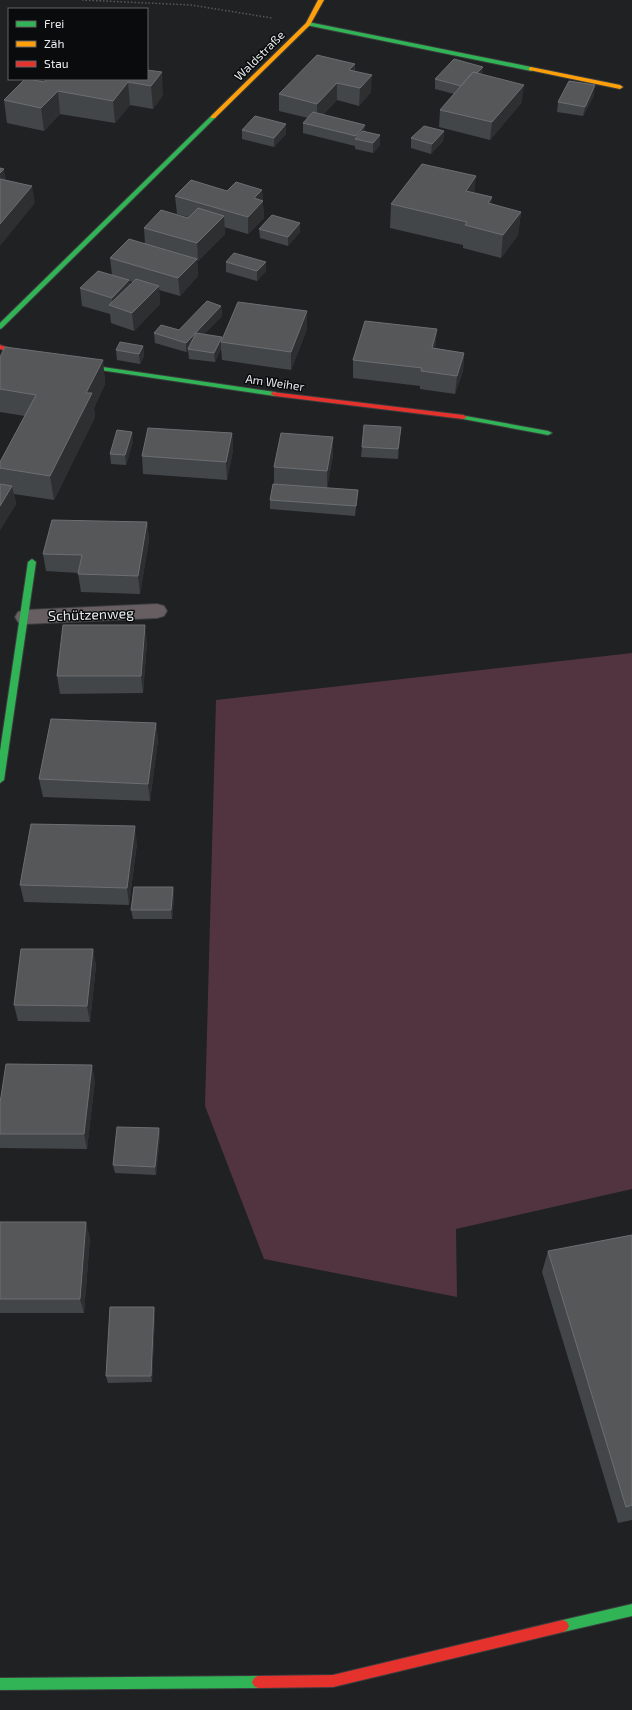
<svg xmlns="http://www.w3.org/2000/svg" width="632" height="1710" viewBox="0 0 632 1710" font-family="'Exo 2',sans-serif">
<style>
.green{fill:#513440}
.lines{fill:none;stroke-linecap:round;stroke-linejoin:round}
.street-casing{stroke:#3c3d3f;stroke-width:2}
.fast-casing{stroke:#3c3d3f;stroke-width:2}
.slow-casing{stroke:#3c3d3f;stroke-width:2}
.jam-casing{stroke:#3c3d3f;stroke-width:2}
.path{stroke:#5b585a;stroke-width:1.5;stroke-dasharray:1.5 2;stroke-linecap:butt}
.street{fill:#665e61;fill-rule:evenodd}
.fast{fill:#30b455;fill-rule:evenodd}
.slow{fill:#ff9f0a;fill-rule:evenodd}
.jam{fill:#e5322d;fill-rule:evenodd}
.wall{fill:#434648;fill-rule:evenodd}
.shaded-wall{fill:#2d2f31}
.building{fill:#555759;stroke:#6c6f71}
.labels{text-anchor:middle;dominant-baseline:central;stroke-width:3;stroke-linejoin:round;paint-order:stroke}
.far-street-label{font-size:12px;fill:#e9ecee;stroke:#090b0c}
.street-label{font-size:14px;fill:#e9ecee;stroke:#090b0c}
</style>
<rect width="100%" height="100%" fill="#1f2123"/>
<path class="green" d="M632,653V1189L456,1229L457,1297L264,1259L205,1106L216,700Z"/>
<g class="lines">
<g class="street-casing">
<path id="street" d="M157,604L164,606L167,611L164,616L157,618L25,624L18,622L15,617L18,612L25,610Z"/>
</g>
<g class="fast-casing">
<path id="fast" d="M308,22L531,67L534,69L531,71L306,25V23Z
M211,116L216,117L2,328L0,329V323Z
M75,363L275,392L279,394L275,396L73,366V364Z
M460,415L548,431L552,433L548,435L463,419L459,417Z
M32,559L36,562L4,780L0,783V751L28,562Z
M632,1604V1616L563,1632L559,1630L557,1626L559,1622L563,1620Z
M258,1676L262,1678L264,1682L262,1686L258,1688L0,1690V1678Z"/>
</g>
<g class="slow-casing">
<path id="slow" d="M318,0H324L310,25L215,118H211V116L306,23Z
M531,67L620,85L623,87L620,89L529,70V68Z"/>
</g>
<g class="jam-casing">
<path id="jam" d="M0,345L35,357L36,358L33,360L0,349Z
M272,392L463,415L467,417L463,419L275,396L271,394Z
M563,1620L567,1622L569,1626L567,1630L563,1632L333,1687L258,1688L254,1686L252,1682L254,1678L258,1676L333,1675Z"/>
</g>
<path class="path" d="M82,0L191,5L272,18"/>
<use href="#street" class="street"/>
<use href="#fast" class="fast"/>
<use href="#slow" class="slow"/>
<use href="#jam" class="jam"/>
</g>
<path class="wall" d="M355,64V71L371,92L359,106L337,100L323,115L365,131L380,145L373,153L355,149V146L303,133V123L308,118L279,111V94Z
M482,74L522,102L490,140L439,127L440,110L454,94L435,89V79Z
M147,79L163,95L153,109L130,105L115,123L60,114L44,131L7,123L4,100L44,82Z
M594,95L583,116L557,112L558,102Z
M286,124V134L274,147L242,139V130Z
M444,131L443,141L431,154L411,148V138Z
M262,190L264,218L248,234L224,227L225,234L198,261L197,260L198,276L180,296L159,290L160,304L134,331L111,323L110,314L82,306L80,288L112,275L110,258L145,244L144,228L188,217L177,214L175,196L227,191ZM129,281L133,282L130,284Z
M474,193L492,197L491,204L521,212L518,235L501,258L463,248V245L390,228L391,204Z
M259,229L300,232L288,246L260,238Z
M226,262L266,271L257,281L226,272Z
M221,306L222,316L204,334L222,340L307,329L291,370L222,360L221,349L215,362L189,359L188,351L186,352L155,343L154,333L179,330Z
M437,329L435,348L464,353L463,371L455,394L420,389V386L353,378V360Z
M143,346L144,356L140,364L117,360L116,350Z
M0,357L103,360L105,384L94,408L95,417L54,500L14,494L16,504L0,530V462L25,416L0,412Z
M401,427L398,459L361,457L362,447Z
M232,433L233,451L227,480L143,474L142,456Z
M333,437V455L327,488L357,500L355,516L270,509V500L274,484V467Z
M133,441L126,465L111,464L110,454Z
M147,522L149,540L140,594L81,592L78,573L46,571L43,554Z
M147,642L143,693L60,694L57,676Z
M156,723L158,740L150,801L43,797L39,779Z
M137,843L129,905L24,902L20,885Z
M173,887L174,897L172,919H133L131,910Z
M93,949L96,966L90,1022L18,1021L14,1005Z
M95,1080L87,1149L0,1148V1103Z
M159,1128L160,1136L156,1175L115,1173L113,1165Z
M0,1222L90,1237L84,1313H0Z
M632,1235V1520L618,1523L542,1272L548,1251Z
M154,1307L155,1314L152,1382L108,1383L106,1376Z"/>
<path class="shaded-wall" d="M355,64L354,81L349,70Z
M483,67L482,76L464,87Z
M162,72L163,95L153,109L151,86Z
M372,75L371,92L359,106L360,88Z
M128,82L130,105L115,123L113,101Z
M337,83V100L317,121V104Z
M524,85L522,102L490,140L492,122Z
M595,85L594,95L583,116L585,107Z
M58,91L60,114L44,131L41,108Z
M286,124V134L274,147V138Z
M365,125V135L355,139L356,136Z
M444,131L443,141L431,154L432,144Z
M380,135V145L373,153V143Z
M4,169L7,186L0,194V173Z
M476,176L474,200L466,191Z
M32,186L35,203L0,246V224Z
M262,190L264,218L248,234V217L254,198Z
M492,197L490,220L488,203Z
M521,212L518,235L501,258L503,235Z
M224,216L225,234L198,261L197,243Z
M300,223V232L288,246V237Z
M197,259L198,276L180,296L178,278Z
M266,262V271L257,281V271Z
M129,280L131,298L113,307L112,298Z
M159,286L160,304L134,331L132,313Z
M221,306L222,316L190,349H188V351L186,352V343Z
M307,311V329L291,370V352Z
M437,329L435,347L431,366L432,348Z
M222,337V342H221V349L215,362L214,353Z
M143,346L144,356L140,364L139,354Z
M464,353L463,371L455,394L457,376Z
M103,360L105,384L94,408L95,417L54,500L50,476L86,393Z
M401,427L400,437L398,459V449Z
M132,432L133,441L126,465L125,455Z
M232,433L233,451L227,480L226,462Z
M333,437V455L327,488V471Z
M12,486L16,504L0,530V506Z
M147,522L149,540L140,594L138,576Z
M145,625L147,642L143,693L141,676Z
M156,723L158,740L150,801L148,784Z
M135,826L137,843L129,905L127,888Z
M173,887L174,897L172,919L171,910Z
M93,949L96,966L90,1022L87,1006Z
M92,1065L95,1080L87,1149L84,1134Z
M159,1128L160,1136L156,1175L155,1167Z
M86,1222L90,1237L84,1313L80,1299Z
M154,1307L155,1314L152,1382L151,1376Z"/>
<path class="building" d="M317,55L355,64L349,70L372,75L360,88L337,83L317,104L279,94Z
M454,59L483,67L477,73L473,72L461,86L435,79Z
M147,70L162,72L151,86L128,82L113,101L58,91L41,108L4,100L25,79H29L44,82L47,79H147Z
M473,72L524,85L492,122L440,110Z
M569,81L595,85L585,107L558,102Z
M313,112L365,125L356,136L303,123Z
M255,116L286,124L274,138L242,130Z
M424,126L444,131L432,144L411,138Z
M362,131L380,135L373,143L355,139Z
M422,164L476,176L466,191L492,197L488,203L521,212L503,235L465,225L467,222L391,204Z
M0,168L4,169L0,173Z
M0,179L32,186L0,224Z
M191,180L227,191L236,182L262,190L254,198L263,201L248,217L175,196Z
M198,208L224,216L197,243L144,228L161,210L188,218Z
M272,215L300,223L288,237L259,229Z
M129,239L197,259L178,278L110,258Z
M234,253L266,262L257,271L226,262Z
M98,271L129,280L112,298L80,288Z
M136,279L159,286L132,313L109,305Z
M207,301L221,306L186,343L154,333L161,325L179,330Z
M238,302L307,311L291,352L221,342Z
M365,321L437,329L432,348L464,353L457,376L421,371L422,368L353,360Z
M196,333L222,337L214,353L188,349Z
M120,342L143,346L139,354L116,350Z
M5,347L103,360L86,393H92L50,476L0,468V462L36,395L0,389V357Z
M364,425L401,427L398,449L362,447Z
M148,428L232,433L226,462L142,456Z
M117,430L132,432L125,455L110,454Z
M281,433L333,437L327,471L274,467Z
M0,484L12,486L0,506Z
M273,484L358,490L356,506L270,500Z
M52,520L147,522L138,576L78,574L82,555L43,554Z
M63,625H145L141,676H57Z
M51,719L156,723L148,784L39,779Z
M31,824L135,826L127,888L20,885Z
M134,887H173L171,910H131Z
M21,949H93L87,1006L14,1005Z
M6,1064L92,1065L84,1134H0V1103Z
M117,1127L159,1128L155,1167L113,1165Z
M0,1222H86L80,1299H0Z
M632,1235V1505L626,1507L548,1251Z
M110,1307H154L151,1376H106Z"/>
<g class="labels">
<g class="far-street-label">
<text transform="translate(259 55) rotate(-45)">Waldstraße</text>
<text transform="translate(275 382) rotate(8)">Am Weiher</text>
</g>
<g class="street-label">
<text transform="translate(91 614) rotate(-2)">Schützenweg</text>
</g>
</g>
<rect x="8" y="8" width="140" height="72" fill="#090b0c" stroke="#636566"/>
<rect x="16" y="21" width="20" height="6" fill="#30b455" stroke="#636566"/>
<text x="44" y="28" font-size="12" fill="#e9ecee">Frei</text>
<rect x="16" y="41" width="20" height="6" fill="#ff9f0a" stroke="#636566"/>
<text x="44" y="48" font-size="12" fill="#e9ecee">Zäh</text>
<rect x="16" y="61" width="20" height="6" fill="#e5322d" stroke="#636566"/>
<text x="44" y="68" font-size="12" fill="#e9ecee">Stau</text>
</svg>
